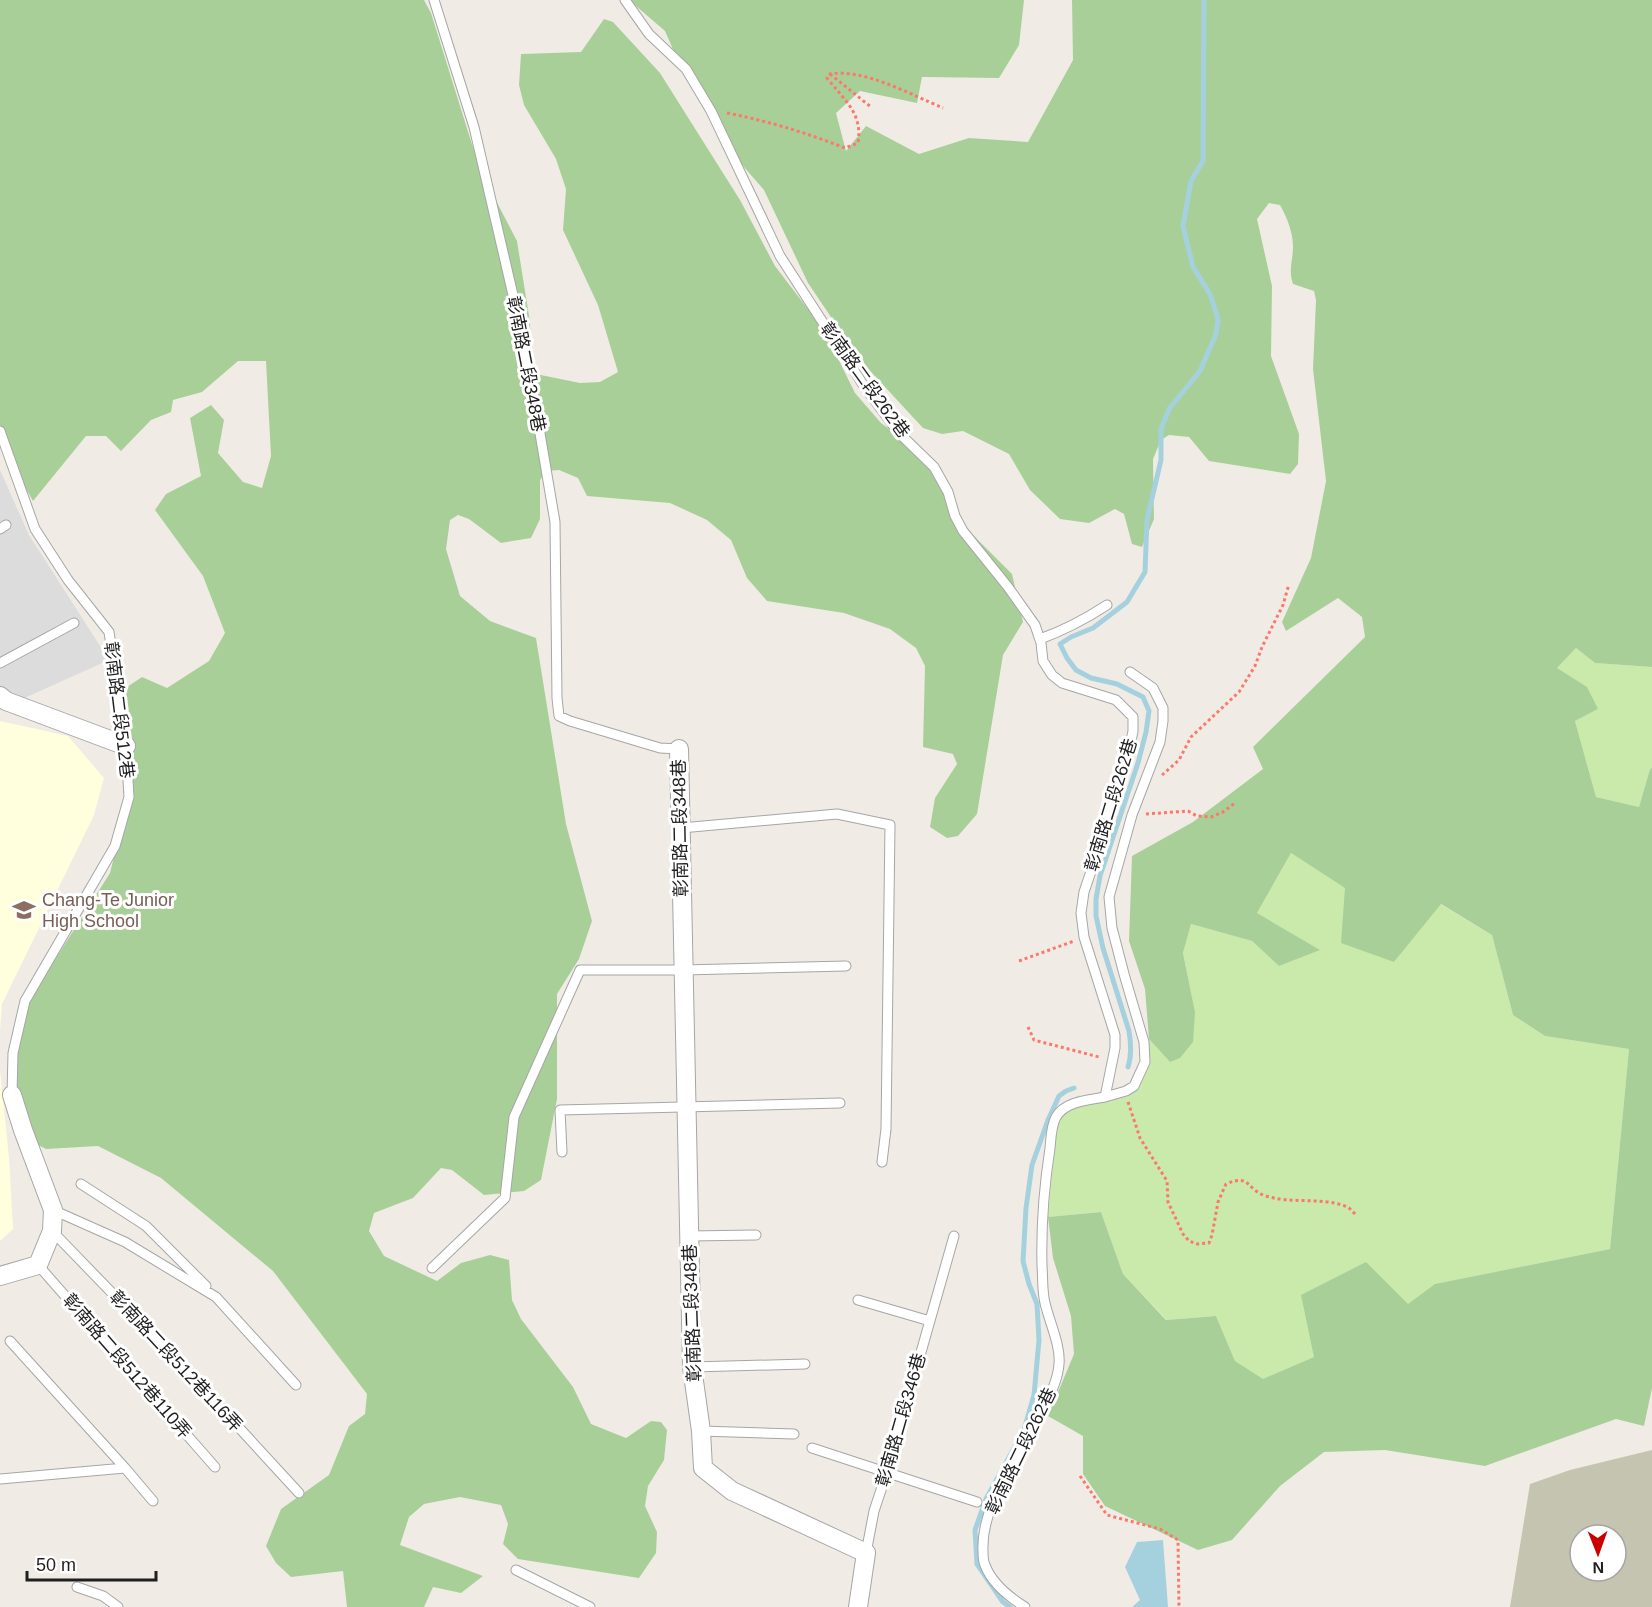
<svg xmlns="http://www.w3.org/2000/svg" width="1652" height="1607" viewBox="0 0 1652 1607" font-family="Helvetica,'Noto Sans TC',sans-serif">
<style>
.residential{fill:#dddcdc}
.education{fill:#ffffde}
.construction{fill:#c4c4b0;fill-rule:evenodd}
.grass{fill:#c9eaaa}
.forest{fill:#a9cf99}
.water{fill:#a5d1de}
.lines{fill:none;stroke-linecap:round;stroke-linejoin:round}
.stream{stroke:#a5d1de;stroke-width:5}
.lane-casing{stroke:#a6a6a6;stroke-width:11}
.street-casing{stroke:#a6a6a6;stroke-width:20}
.path{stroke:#fb796a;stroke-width:3;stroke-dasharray:3 3;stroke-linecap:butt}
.lane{stroke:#fff;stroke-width:9}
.street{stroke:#fff;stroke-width:18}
.labels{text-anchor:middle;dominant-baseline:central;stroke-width:6;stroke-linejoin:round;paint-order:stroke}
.street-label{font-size:18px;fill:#1f1f1f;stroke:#fff}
.education-label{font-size:18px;fill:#785e54;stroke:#fff;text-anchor:start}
</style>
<rect width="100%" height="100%" fill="#f0ece5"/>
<path class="residential" d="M0,470L29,535L109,660L0,709Z"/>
<path class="education" d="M0,721L68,736L104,778L94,815L2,1004L0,1031Z
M0,1071L9,1158L13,1229L0,1241Z"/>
<path class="construction" d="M1652,1450V1607H1510L1530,1484L1570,1470ZM1580,1535H1616V1571H1580Z"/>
<path class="grass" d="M1576,648L1595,663L1652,667V768L1650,769L1639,807L1596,797L1575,721L1598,709L1557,668Z
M1291,853L1346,888L1394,962L1440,904L1492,935L1513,1015L1545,1036L1629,1049L1610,1249L1436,1284L1408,1304L1314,1357L1263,1380L1235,1361L1216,1316L1167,1320L1123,1274L1101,1212L1048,1217L1056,1132L1063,1111L1077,1096L1123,1090L1133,1081L1149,1039L1170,1062L1195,1012L1183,953L1191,924L1252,941L1279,966L1319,950L1257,913Z"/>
<path class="forest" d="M0,0H424L431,13L480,170L517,241L530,322L531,373L580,383L600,382L618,372L598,305L563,230L566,189L556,159L524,105L519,85L521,54L581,52L604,19L613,22L660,73L740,200L775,266L824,330L855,393L881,423L938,465L945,494L966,528L1012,574L1023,622L1003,655L977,814L958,836L947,838L930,827L935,798L957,764L953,754L923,747L925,666L916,648L890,629L844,613L767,601L747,578L731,540L707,520L670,503L587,496L578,478L559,470L546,471L540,480V519L531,538L501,543L469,519L458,515L450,520L446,549L460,596L490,621L536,638L566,824L592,921L579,959L557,994V1099L541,1180L524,1191L484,1195L452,1170L441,1168L413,1198L374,1213L369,1231L384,1256L437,1281L461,1263L490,1255L509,1260L512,1300L521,1319L573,1387L591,1424L626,1438L651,1421L661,1422L667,1430L664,1460L648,1486L645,1506L657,1532L656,1553L639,1578L518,1559L503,1544L508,1524L501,1505L460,1497L424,1504L409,1517L400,1545L483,1576L461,1593L433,1587L424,1607H347L343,1571L291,1577L276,1563L266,1546L281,1509L329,1475L349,1426L365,1414L367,1394L273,1271L161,1178L98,1146L46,1149L28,1140L17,1123L16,1052L28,1002L110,873L132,786L131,751L113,721L118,693L142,677L167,688L209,661L225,633L203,576L155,510L166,494L201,476L190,418L211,405L224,420L218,453L243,482L262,488L271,456L266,361H238L202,392L173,400L171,412L151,420L121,451L106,436H86L33,501L0,443Z
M629,0H1024L1019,45L999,78L922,77L917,103L860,91L836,113L846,151L866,126L919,154L969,138L1028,142L1073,60L1072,0H1652V667L1595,663L1576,648L1557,668L1587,687L1598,709L1575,721L1596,797L1639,807L1650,769L1652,768V1388L1644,1426L1616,1419L1485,1466L1385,1450L1324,1452L1280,1486L1232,1540L1198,1550L1105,1506L1083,1474V1436L1048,1416L1074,1354L1071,1316L1053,1258L1048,1217L1101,1212L1123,1274L1166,1320L1216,1316L1235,1361L1263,1379L1314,1357L1301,1295L1366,1262L1408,1304L1435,1284L1610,1249L1629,1049L1545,1036L1513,1015L1492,935L1441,904L1394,962L1341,943L1345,888L1291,853L1257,913L1320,950L1279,966L1252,941L1191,924L1183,953L1195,1012L1193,1042L1180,1058L1170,1062L1149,1039L1145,989L1129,941L1132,856L1193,822L1263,769L1253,747L1365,637L1362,617L1338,598L1286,631L1282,622L1311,558L1326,481L1313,369L1316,300L1314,291L1293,284C1288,270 1293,261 1293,246C1293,233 1287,217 1280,205L1269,203L1257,219L1272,286L1271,356L1299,434L1298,464L1290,474L1209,461L1189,437L1169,435L1161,440L1153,459L1154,519L1142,547L1132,544L1124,514L1115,509L1089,523L1060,519L1030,490L1009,454L963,431L942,434L923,428L860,360L808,283L764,190L730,151L712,113L686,79L665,31Z"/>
<path class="water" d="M1163,1540L1168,1607H1132L1140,1600L1125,1567L1137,1542Z"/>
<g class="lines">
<path class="stream" d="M1128,1067C1132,1055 1131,1043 1129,1031L1103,948L1096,916V899L1100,876L1138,763L1146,732L1149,711L1143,697L1117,684L1091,678L1076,670L1067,658L1060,644L1071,637L1093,628L1127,602L1145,572L1147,520L1161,460V429L1169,409L1200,371L1216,334L1218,319L1210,294L1193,267L1183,226L1191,181L1203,161L1204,0
M1010,1607L1003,1602L977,1564L975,1530L986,1499L1024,1430L1034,1395L1039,1340L1037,1304L1029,1284L1023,1261L1026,1208L1032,1165L1048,1120L1059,1096L1066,1091L1074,1088"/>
<g class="lane-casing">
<path id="lane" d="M434,0L474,127L526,351L555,522L557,698L559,716L570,721L660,748L679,749
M625,0L649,34L686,69L711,111L780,256L862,383L898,432L934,467L948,492L955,516L963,531L1008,587L1035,625L1041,643L1043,661L1052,675L1062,683L1116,700L1133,717V731L1129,751L1109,818L1084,892L1081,913L1084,937L1115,1035V1048L1105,1097C1089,1100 1065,1101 1056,1117C1051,1126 1051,1139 1050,1148C1044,1187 1041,1227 1042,1266C1043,1278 1042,1291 1045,1303C1049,1321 1061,1346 1059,1364C1058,1379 1051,1394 1044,1407C1038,1421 1032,1435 1024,1448C1005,1480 981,1512 983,1552C983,1556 983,1561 985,1565C992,1584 1009,1597 1025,1607
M0,431L35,529L68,580L109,632L126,746L129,797L115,846L25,1001L13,1053L12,1095
M0,529L6,525
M1040,639C1065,630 1084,620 1107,605
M0,663L74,623
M681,828L837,814L890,825L886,1129L882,1162
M1105,1097L1126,1091L1134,1086L1145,1062L1144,1042L1124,974L1112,928L1109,897L1132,815L1160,742L1163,721V708L1153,688L1130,672
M562,1152L560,1110L840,1103
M81,1184L146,1226L206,1286
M53,1210L125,1242L216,1297L296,1385
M52,1231L174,1357L299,1493
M689,1236L756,1235
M38,1265L215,1467
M432,1268L505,1198L514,1117L580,970H683L846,966
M858,1300L930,1321
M692,1367L805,1364
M701,1431L794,1434
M812,1448L977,1502
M125,1468L153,1501
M0,1479L125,1468L10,1341
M866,1553L874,1511L887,1472L954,1236
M516,1570L590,1607
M77,1587L103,1596L118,1607"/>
</g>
<g class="street-casing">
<path id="street" d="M0,696L6,701L126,746
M679,749L692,1367L701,1431L703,1468L732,1491L866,1553L858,1607
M0,1276L38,1265L52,1231L53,1210L23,1130L12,1095"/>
</g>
<path class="path" d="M830,74L871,107
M727,113C768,121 807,133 845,148L858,143C863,113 844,100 827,78L830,74C863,68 912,95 943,108
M1162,775L1179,760L1191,737L1239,692L1255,666L1262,647L1283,605L1289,584
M1146,814L1188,811L1197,816L1211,817L1223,812L1235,803
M1019,961L1074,941
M1028,1027L1034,1040L1099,1057
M1128,1102L1140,1138L1167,1181L1168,1202L1183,1234L1189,1241L1197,1244L1209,1243L1212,1235L1218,1202L1226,1184C1251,1173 1246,1190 1266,1196C1291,1204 1321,1197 1345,1206C1349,1207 1352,1211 1355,1214
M1080,1476L1107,1515L1160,1529L1178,1540L1179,1607"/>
<use href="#lane" class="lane"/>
<use href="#street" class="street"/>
</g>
<defs>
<g id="school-bare" transform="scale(1.8)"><path d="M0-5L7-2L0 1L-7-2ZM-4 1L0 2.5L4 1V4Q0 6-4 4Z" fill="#8d6e63" stroke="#fff" stroke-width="2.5" paint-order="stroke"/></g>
</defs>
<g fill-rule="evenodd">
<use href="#school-bare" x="24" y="910"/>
</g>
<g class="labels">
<g class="street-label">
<text transform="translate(526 364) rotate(79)">彰南路二段348巷</text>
<text transform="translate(865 380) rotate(54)">彰南路二段262巷</text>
<text transform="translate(119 710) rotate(83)">彰南路二段512巷</text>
<text transform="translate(1111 805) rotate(-73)">彰南路二段262巷</text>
<text transform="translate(680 828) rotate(-91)">彰南路二段348巷</text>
<text transform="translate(692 1313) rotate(-92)">彰南路二段348巷</text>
<text transform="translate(176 1361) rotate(47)">彰南路二段512巷116弄</text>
<text transform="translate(127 1366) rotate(49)">彰南路二段512巷110弄</text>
<text transform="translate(901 1420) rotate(-74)">彰南路二段346巷</text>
<text transform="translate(1021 1451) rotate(-64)">彰南路二段262巷</text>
</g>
<g class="education-label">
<text x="42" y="900">Chang-Te Junior<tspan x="42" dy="21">High School</tspan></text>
</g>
</g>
<g transform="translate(1598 1553) rotate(179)"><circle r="28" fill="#ffffff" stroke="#a5a5a5" stroke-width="1.5"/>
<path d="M0-4.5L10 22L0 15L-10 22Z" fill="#cd0000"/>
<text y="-9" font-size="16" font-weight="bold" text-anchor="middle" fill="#1f1f1f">N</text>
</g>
<path d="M27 1571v9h129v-9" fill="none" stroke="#1f1f1f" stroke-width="3"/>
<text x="36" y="1571" font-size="18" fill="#1f1f1f" stroke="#ffffff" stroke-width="4.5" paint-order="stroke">50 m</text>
</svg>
